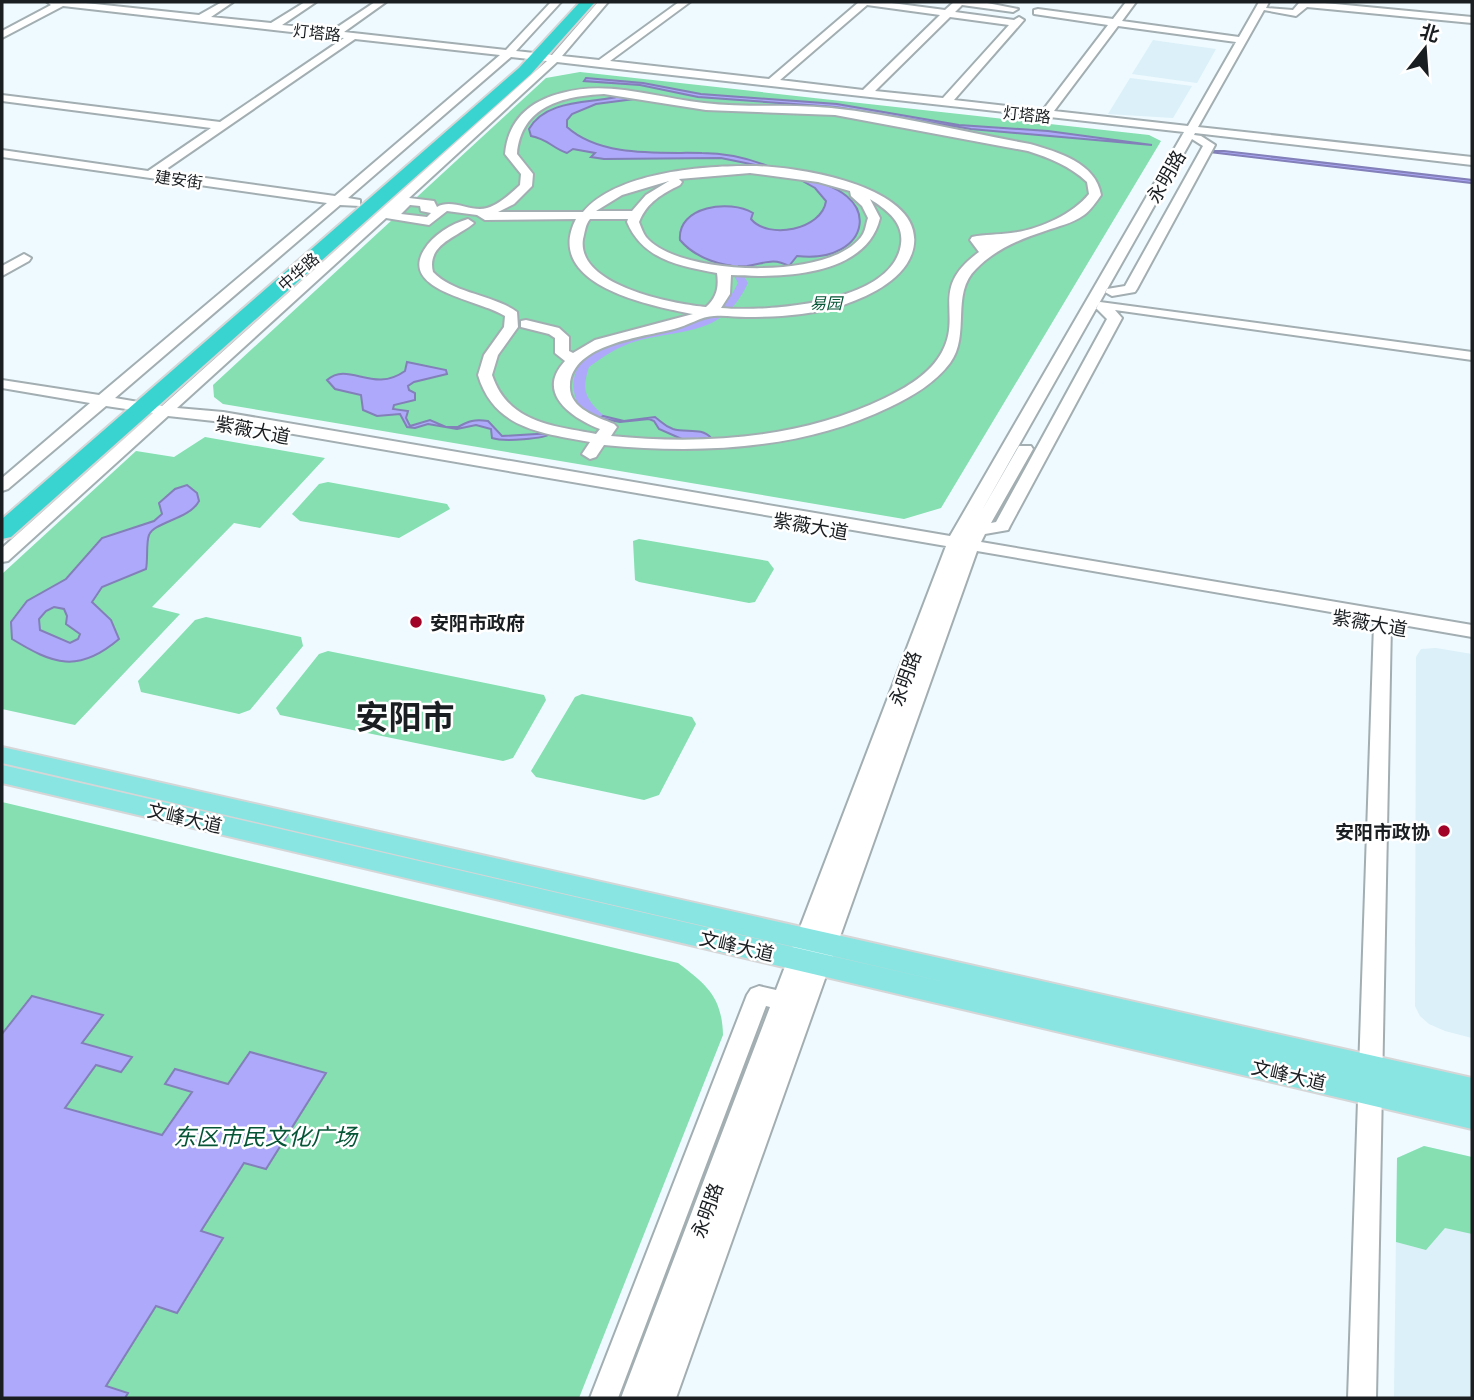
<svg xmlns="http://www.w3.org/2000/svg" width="1474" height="1400" viewBox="0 0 1474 1400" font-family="'Playfair Display','Noto Sans SC',serif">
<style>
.built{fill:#dbf0f8}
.green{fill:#85dfb0}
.water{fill:#aea9fa;stroke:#827fb9;stroke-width:2;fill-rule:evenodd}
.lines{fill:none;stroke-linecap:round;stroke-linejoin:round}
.canal{fill:#aea9fa;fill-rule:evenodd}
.minor-casing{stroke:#a2aeb2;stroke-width:4}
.major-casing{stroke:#d6d6d7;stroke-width:4}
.highway-casing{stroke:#d6d6d7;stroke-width:4}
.minor{fill:#fff;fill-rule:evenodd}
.major{fill:#88e5e2;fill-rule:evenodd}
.highway{fill:#39d4cf;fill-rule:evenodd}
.poi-dot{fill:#a20427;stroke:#fff;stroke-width:2.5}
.labels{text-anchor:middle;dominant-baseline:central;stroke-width:5;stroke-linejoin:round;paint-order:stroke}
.far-street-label{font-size:16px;fill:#1a1e20;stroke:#fff}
.far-park-label{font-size:16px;font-style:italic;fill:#055536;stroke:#fff}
.street-label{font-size:19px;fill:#1a1e20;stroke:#fff}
.poi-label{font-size:19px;font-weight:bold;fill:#1a1e20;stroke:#fff;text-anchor:start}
.near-park-label{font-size:23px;font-style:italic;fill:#055536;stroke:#fff}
.town-label{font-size:33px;font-weight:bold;fill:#1a1e20;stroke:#fff}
</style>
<rect width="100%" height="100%" fill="#eefaff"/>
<path class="built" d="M1153,40L1159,41L1216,49L1197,83L1132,74Z
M1130,78L1192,86L1173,118L1108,114Z
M1436,648L1472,654V1038L1445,1031L1429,1024L1420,1016L1415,1006L1416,657L1421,649Z
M1424,1146L1472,1157V1398H1394L1397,1158Z"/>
<path class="green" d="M580,72L1149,135L1161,141L941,508L904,519L223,404L214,397L213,385L546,78Z
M205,437L325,458L260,528L234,523L152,607L180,614L75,725L2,709V574L136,451L174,457Z
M328,482L447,504L450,509L399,538L300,521L292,514L319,484Z
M639,539L768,561L774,569L755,602L749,603L639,582L635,580L633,541Z
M206,617L301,637L303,646L250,710L239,714L141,692L138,681L195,620Z
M328,651L544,695L546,700L513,758L503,761L280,715L276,708L319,654Z
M582,694L692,717L696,724L659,795L644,800L536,777L531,771L575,697Z
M2,802L678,963C707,985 722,997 723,1035L579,1398H2Z
M1424,1146L1472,1157V1234L1445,1228L1426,1250L1396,1242L1397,1158Z"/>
<path class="water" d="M586,78L643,83L701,94L837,104L959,125L1048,131L1152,145L971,129L835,107L698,97L640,85L584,81Z
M628,94L642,98L596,104L572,114L567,120V127C601,158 661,152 702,153C728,153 752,159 775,169L721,158L604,159L591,157L595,153L573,149L567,153C552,148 548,139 531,136L529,129C548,96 597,105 628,94Z
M1201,151H1224L1472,180V183Z
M799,179C889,189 871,265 797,256L789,266C772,257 764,264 747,266C724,268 695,258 680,240C677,206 730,199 753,213L751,219C768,240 822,230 826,201L815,188Z
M407,362L446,370L447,374L414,382L408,386L409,390L415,393V400L394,405L393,409L408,411L406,418L410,426L430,420L446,427H458C469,421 474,419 488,421L502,436L553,433C544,439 504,442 492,438L491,429L476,425L457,429L428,424L415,428L407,427L400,414L377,416L363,410L361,395L335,389L327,380C349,361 373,394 405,371Z
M599,415L624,421L655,417C662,422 664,426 673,429C686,433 702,427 711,438L684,440L659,429L654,421L649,419L620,422L594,417Z
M187,485L197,493L199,501C190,519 154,522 149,535C146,542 148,560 146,569L102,587L92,602L111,620L119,639C78,674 53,664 12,639L11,622L27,601L66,579L102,538L154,521L162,514L159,503L175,489ZM54,607L64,609L67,616L66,624L80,634L78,639L70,643L40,630L39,619L46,611Z
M32,996L103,1015L82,1043L132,1057L121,1072L96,1065L65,1108L162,1135L192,1092L165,1084L175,1069L228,1084L250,1052L326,1073L266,1169L244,1163L201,1231L223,1238L177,1313L156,1306L106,1386L128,1393L125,1398H2V1034Z"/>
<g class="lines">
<path class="canal" d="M734,263L737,264L748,283C723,336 686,328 637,341C619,346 604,356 589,367C581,391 586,399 603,415L597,418C587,415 578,407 575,396C560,333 672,335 706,318C722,310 730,299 738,283L729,266Z"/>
<g class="minor-casing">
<path id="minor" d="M47,2H76L199,15L222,2H233L211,17L271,23L305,2H316L282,25L333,30L375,2H386L344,32L506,50L551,2H561L516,51L552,55L598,2H608L562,56L599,60L679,2H690L610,61L769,79L859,2H884L945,10L954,2H982L1018,9L1013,12L962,5L955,12L1014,20L1019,17L1024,20L954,100L1043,110L1108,25L1034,14V10L1038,9L1113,19L1126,2H1136L1122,21L1239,37L1259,2H1269L1266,8L1293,10L1299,3L1314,2L1472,17V23L1307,7L1296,16L1264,10L1198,127L1472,157V165L1195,133L1194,135L1201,136L1215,145L1137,289L1135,292L1112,296L1105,292L1107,289L1125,286L1203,146L1192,139L981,512L1019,446H1031L1033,449L991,523L996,522L1107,319L1096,308L1100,302L1472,352V360L1115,310L1122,318L1010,526L1008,530L985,534L981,542L1472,625V637L1391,623L1376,1398H1348L1374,624L1377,620L977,551L676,1398H621L770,1007L766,1006L618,1398H590L747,995L751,989L759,986L776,990L946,546L223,422L168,416L8,561L2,562V548L153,413L106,406L8,489L2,491V478L90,403L2,388V380L99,395L327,203L2,157V150L148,171L211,128L2,101V95L220,122L344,38L63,6L2,38V31L51,5ZM867,5L940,15L863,90L780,80ZM950,17L1009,25L943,98L875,91ZM1118,26L1236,42L1188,126L1054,111ZM355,39L500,55L335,196L162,172ZM511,57L547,61L162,406L115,398L340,205L360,206V200L348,198ZM557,62L600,67L1184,132L950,536L223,412L177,408L386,218L429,225L447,211L477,215L485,220L576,219C542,285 651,306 693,314L595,340L573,353L569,351V337L559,328L526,320L521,321V327L549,334L555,338V353L565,361C535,393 572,418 600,429L596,434C553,426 508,423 492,375L498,355L518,327L517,312C492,294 454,294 433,272C426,244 458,237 474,223L468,219C451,224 433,235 424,250C399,291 481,300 505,316L504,327L484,355L478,375C494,429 542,433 590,442L582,454L590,459L596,457L604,445C701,454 802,450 890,407C913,396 935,383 950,363C971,335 950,294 976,269C994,250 1020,239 1045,231C1058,226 1072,224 1084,215C1091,210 1096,202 1101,195C1096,163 1058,152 1030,144C964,132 898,115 831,108C789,104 746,108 704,103C656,98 609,80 562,93C530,101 508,120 505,154L521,174L520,185C510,194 500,204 487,208C472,213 452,198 437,207L434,201L409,198ZM604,94L706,110L835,115L1028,151C1050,158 1070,166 1087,182L1089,194C1072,215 1038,230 1011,233C998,235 985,234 972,237L970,240L979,252C928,289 963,313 942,352C931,373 906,388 885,398C800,439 704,445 611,436L617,427L614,424C597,417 568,408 570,385C572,344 643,337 674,329C687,326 702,316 714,316C725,315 736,317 746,317C778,317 810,315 840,306C868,297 910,278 914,244C921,184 790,165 747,166C699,166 616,173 583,212H498L514,204L532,186L533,174L517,154C521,106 563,96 604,94ZM750,173L818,182L850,191L851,196L862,206L868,218C866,223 866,229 863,234C835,281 679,277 646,237C643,233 641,227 639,222C647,202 662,194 680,185L682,182L679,179ZM669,181L646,195L632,211H596L622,195ZM870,199C887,210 904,222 901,244C893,304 766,312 721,308L730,294L731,275C780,278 866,277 880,218ZM410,205L420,206L421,211L431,213L427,217L401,214ZM590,219H628L627,222C643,260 680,266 717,273C719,287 717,297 706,307C674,304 576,286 583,239C585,232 585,225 590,219Z
M24,254L31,258L29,261L2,276V266Z"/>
</g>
<g class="major-casing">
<path id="major" d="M2,747L1472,1078V1129L2,783V765L953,984L2,763Z"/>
</g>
<g class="highway-casing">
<path id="highway" d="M580,2H595L531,74L11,537L2,539V519L519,68Z"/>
</g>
<use href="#minor" class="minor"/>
<use href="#major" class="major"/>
<use href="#highway" class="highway"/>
</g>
<g class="poi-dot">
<circle cx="416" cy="622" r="7"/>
<circle cx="1444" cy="831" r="7"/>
</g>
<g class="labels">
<g class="far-street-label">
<text transform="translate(317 32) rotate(6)">灯塔路</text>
<text transform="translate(1027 114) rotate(6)">灯塔路</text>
<text transform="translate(179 179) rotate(8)">建安街</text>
<text transform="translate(298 271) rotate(-41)">中华路</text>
</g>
<g class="far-park-label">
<text x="826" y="302">易园</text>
</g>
<g class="street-label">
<text transform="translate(1165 176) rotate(-60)">永明路</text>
<text transform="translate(253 429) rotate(11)">紫薇大道</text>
<text transform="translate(811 525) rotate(10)">紫薇大道</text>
<text transform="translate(1370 622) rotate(10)">紫薇大道</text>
<text transform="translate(904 678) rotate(-70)">永明路</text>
<text transform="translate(185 817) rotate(13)">文峰大道</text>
<text transform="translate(737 945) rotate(13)">文峰大道</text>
<text transform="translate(1289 1074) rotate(13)">文峰大道</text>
<text transform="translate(706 1210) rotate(-70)">永明路</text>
</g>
<g class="poi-label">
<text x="430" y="622">安阳市政府</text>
<text x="1430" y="831" text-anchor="end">安阳市政协</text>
</g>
<g class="near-park-label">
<text x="265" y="1135">东区市民文化广场</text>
</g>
<g class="town-label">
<text x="405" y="715">安阳市</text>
</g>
</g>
<rect width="1474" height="1400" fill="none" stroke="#1a1e20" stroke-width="7"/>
<g transform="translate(1425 49) rotate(17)" stroke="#ffffff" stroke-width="5" paint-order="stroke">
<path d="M0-5L12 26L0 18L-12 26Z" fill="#1a1e20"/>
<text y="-10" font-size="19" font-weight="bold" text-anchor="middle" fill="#1a1e20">北</text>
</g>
</svg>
